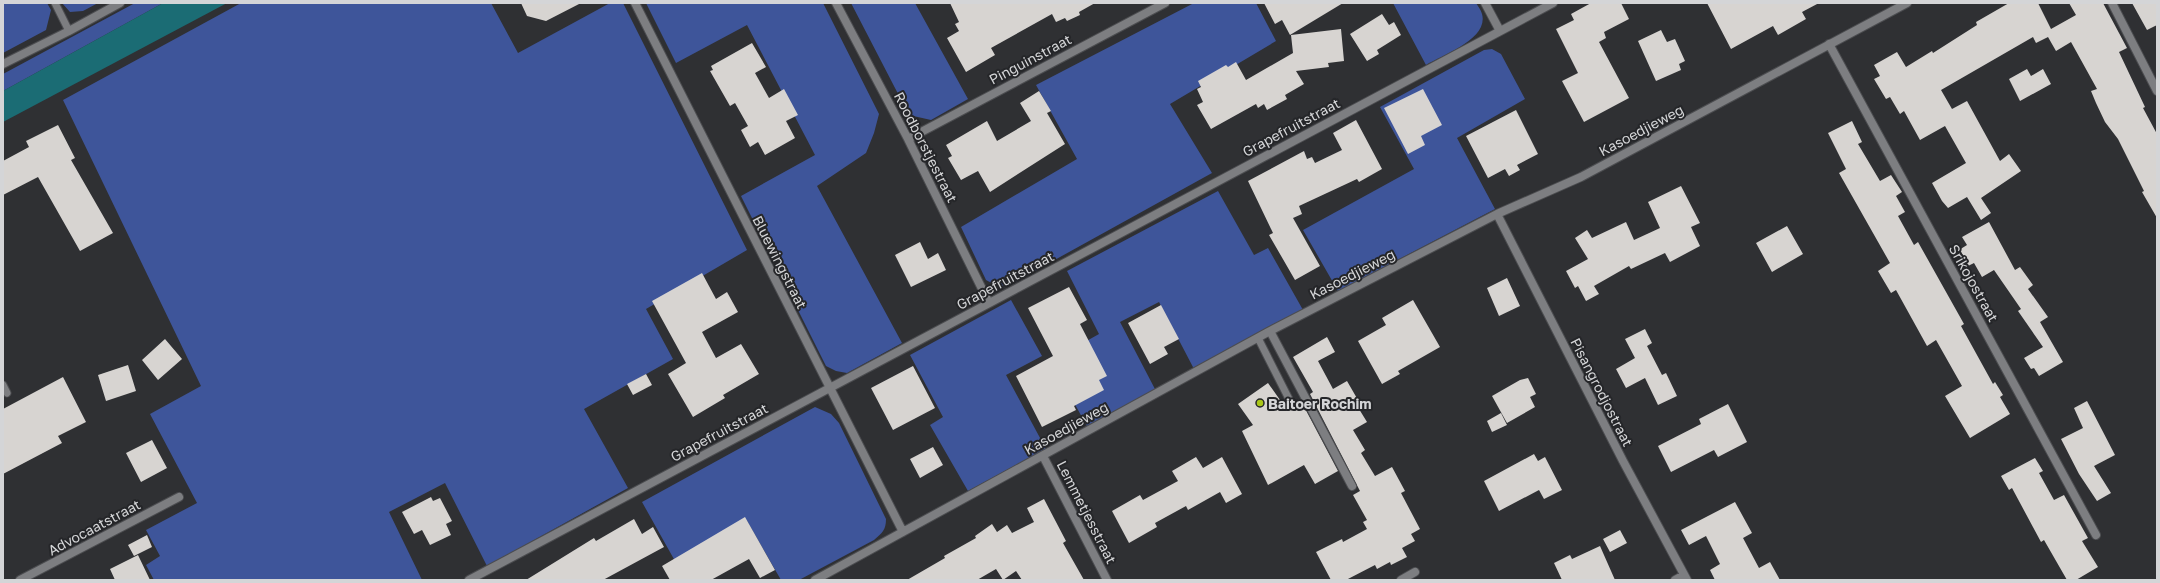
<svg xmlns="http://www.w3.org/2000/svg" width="2160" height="583" viewBox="0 0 2160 583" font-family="'Golos Text',sans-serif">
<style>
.green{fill:#3e559a}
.water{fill:#1b6c74}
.building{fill:#d7d4d1}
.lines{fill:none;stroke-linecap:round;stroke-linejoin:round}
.service-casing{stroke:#4c4d50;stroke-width:9}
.minor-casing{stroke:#4c4d50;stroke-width:10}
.service{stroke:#7d7e81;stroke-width:7}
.minor{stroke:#7d7e81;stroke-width:8}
.poi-dot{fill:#aac718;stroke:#252629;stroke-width:1.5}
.labels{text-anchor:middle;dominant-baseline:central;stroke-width:4;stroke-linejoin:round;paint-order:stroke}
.street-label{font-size:14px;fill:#d4d5d7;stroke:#252629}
.poi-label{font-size:14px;font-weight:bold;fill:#d4d5d7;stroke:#252629;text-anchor:start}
</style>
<rect width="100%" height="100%" fill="#2f3033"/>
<path class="green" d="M3,3H47L51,10L46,30L3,53Z
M62,3H98L83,11L70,12Z
M135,3H163L3,91V74Z
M241,3H491L518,53L610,3H623L747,250L646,309L673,359L584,409L628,488L487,566L445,483L389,512L422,580H154L146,565L160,556L146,530L197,503L150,414L201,386L63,100Z
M646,3H823L879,114L874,133L866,153L817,186L902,343L847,373L836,371L826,366L741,196L815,155L747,25L676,63Z
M851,3H915L968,99L931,120L909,115Z
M1194,3H1256L1276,41L1170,104L1212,173L1013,283L999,287L986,280L961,227L1077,159L1036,85Z
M1393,3H1476C1478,6 1481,10 1482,14C1489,39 1443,55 1426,65Z
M1492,49L1501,54L1525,99L1457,138L1495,209L1338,291L1303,230L1414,169L1380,107L1484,50Z
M1218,191L1254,255L1268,248L1303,310L1194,369L1159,302L1120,322L1156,391L1088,428L1051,361L1099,334L1067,271Z
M1011,300L1042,356L1006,375L1046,449L968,491L930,425L943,417L910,355Z
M815,407L831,414L839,423L886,519C886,530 882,533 874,540L799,580H781L747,521L675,561L642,502Z"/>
<path class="water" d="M163,3H227L3,122V91Z"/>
<path class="building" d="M521,3H581L546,21L527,16Z
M950,3H1095L1079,12L1080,15L1067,21L1065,18L1056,22L1052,14L991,48L995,55L966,72L947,38L959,31L955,24L959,22Z
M1264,3H1343L1290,35L1282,20L1275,24Z
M1591,3H1621L1629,19L1604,32L1606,38L1599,42L1629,98L1584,122L1562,81L1578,73L1556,29L1574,20L1571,14Z
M1707,3H1819L1802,12L1806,19L1778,35L1773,26L1731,49Z
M2009,3H2038L2051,29L2076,15L2069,3H2103L2127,48L2119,52L2145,107L2143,108L2157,134V218L2142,192L2144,191L2118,139L2105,122L2096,103L2091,91L2097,89L2071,42L2056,51L2048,37L2036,43L2033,37L1941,90L1952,109L1967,101L2000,161L2009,154L2021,171L1981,198L1991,213L1981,220L1967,197L1948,208L1942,201L1932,183L1966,163L1945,126L1920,140L1904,111L1900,114L1890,97L1886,99L1874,79L1880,76L1874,65L1897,52L1906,67L1932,51L1933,53L1977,25L1976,22Z
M2132,3H2157V25L2147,30Z
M1382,14L1389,25L1394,22L1401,35L1377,50L1379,54L1367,61L1350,34Z
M1341,29L1344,61L1328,63L1329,67L1296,71L1304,84L1285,95L1287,99L1267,110L1264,104L1258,108L1256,104L1211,129L1197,105L1203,102L1197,89L1201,87L1198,81L1226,65L1228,67L1236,62L1246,80L1293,53L1291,35Z
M1661,30L1667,42L1675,39L1685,61L1679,64L1681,70L1656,81L1638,41Z
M752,43L766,67L755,73L769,98L784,89L798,115L786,121L795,138L765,155L758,142L750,147L741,130L748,126L735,103L730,106L710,71L713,70L711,66Z
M2027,69L2031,76L2043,69L2051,84L2020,101L2009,79Z
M1423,89L1442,125L1421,136L1425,145L1408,154L1384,108Z
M1039,91L1051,111L1047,113L1065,144L990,192L978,171L961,180L948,158L952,156L946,145L987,121L997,141L1031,121L1020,103Z
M1516,110L1538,154L1517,165L1520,170L1509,176L1505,169L1488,178L1466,136Z
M1356,120L1382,169L1359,182L1357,179L1299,206L1302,214L1293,218L1320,266L1295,280L1269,235L1273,233L1248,181L1304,151L1307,159L1312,157L1315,163L1342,150L1333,133Z
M1852,121L1862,142L1858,144L1880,181L1891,175L1902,192L1896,196L1905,212L1898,216L1914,245L1918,242L1964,324L1961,326L1993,384L1995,382L2003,395L2000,397L2010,414L1970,438L1945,396L1962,386L1936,340L1927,346L1896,290L1891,293L1878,271L1890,263L1839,173L1846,169L1828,133Z
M58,125L75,158L71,160L113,233L80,251L38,177L3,195V161L29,147L26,141Z
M1681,186L1700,223L1691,227L1700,246L1670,262L1665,253L1631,269L1629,266L1594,286L1599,294L1586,301L1578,286L1575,288L1566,271L1588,259L1575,238L1587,230L1592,238L1626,222L1634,240L1660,228L1648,202Z
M1989,222L2015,270L2020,267L2033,285L2028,289L2048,317L2040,322L2063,362L2039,376L2034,368L2031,369L2024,358L2043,347L2018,311L2021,309L1994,270L1982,277L1974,263L1968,266L1959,250L1967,245L1962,237Z
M1787,226L1803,254L1772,272L1756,243Z
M920,242L928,259L938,253L946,270L911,287L895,255Z
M702,273L716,299L727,292L738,312L702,332L716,358L741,344L759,374L723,395L725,398L693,417L668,374L686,363L652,301Z
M1507,278L1520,306L1499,316L1487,288Z
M1069,287L1087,320L1080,324L1107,376L1099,380L1104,390L1074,406L1076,410L1042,427L1016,376L1053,356L1028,308Z
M1413,300L1440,347L1398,371L1400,374L1382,384L1358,341L1386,325L1382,318Z
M1161,305L1179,339L1164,347L1168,354L1150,364L1128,323Z
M1645,329L1652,343L1647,346L1662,375L1666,373L1677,396L1658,405L1645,378L1626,388L1616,369L1635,358L1625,339Z
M1327,337L1335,352L1318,361L1333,389L1347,381L1362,407L1359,409L1367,422L1353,430L1365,450L1361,453L1375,476L1392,467L1405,491L1401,493L1420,529L1411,534L1415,541L1402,548L1407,557L1391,565L1390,562L1377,569L1375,565L1346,580H1331L1316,552L1342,539L1343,542L1367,529L1363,522L1367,520L1353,495L1360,491L1310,394L1313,392L1293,357Z
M165,339L182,359L158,380L142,360Z
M128,365L136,391L106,401L98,375Z
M913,366L935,408L893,430L871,388Z
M646,374L652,385L633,395L627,384Z
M63,377L86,422L58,436L62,443L3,474V409Z
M1528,378L1536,394L1530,397L1535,407L1507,423L1492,396L1520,380Z
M1268,383L1285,407L1300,399L1338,471L1315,484L1304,465L1268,485L1242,431L1253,425L1238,404Z
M2087,401L2115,455L2094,466L2111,493L2097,501L2079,474L2061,439L2083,428L2074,408Z
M1728,404L1747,442L1718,457L1714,450L1671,472L1658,446L1701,424L1699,419Z
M1501,413L1507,425L1492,432L1487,421Z
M152,440L167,468L141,482L126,453Z
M933,447L943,465L920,478L910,459Z
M1534,454L1538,461L1545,457L1562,490L1544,499L1539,490L1499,511L1484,481Z
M1196,457L1203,468L1222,457L1242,494L1226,503L1220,492L1188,510L1186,506L1155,523L1157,527L1129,543L1112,511L1140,495L1143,500L1178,481L1172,471Z
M2035,458L2043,471L2039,473L2054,500L2064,495L2088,538L2082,541L2098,567L2076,580H2067L2044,540L2041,542L2012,488L2009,490L2001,476Z
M431,497L433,501L440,498L452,521L446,524L451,535L430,545L422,530L414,534L402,512Z
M1044,499L1066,541L1063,543L1084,580H1022L1016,571L1003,580L996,569L977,580H907L945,558L944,556L976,538L975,536L992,524L997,532L1007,525L1012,533L1034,522L1027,508Z
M1735,502L1752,533L1743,538L1759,568L1770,562L1780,580H1715L1710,570L1720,564L1706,536L1689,545L1681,530Z
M745,517L775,570L760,578L749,559L711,580H670L662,566Z
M634,519L642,534L653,527L664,547L603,580H526L594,538L596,541Z
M1620,530L1627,543L1610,552L1603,539Z
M147,535L152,547L134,556L128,545Z
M1600,546L1615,580H1562L1554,563L1570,555L1572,559Z
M138,555L150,580H115L110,569Z"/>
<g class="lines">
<g class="service-casing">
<path id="service" d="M55,3L69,31
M1258,338L1289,399
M3,385L7,393"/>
</g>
<g class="minor-casing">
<path id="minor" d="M635,3L903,532
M836,3L908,139L989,303
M1485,3L1500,31
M2112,3L2157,91
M1829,44L2096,535
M3,64L69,31L120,3
M908,139L1165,3
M1497,214L1623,461L1687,580
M1270,331L1352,486
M1043,456L1107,580
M20,580L179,497
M469,580L1553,3
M815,580L1270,331L1497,214L1581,177L1907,3
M1401,580L1415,572
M1675,580L1684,575"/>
</g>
<use href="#service" class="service"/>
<use href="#minor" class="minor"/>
</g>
<circle class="poi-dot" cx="1260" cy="403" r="4"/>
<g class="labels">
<g class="street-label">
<text transform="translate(1030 59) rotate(-28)">Pinguinstraat</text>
<text transform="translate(1291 127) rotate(-28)">Grapefruitstraat</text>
<text transform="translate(1641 130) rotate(-28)">Kasoedjieweg</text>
<text transform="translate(926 147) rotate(63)">Roodborstjestraat</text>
<text transform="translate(780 262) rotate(63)">Bluewingstraat</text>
<text transform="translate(1352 274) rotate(-27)">Kasoedjieweg</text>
<text transform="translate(1005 280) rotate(-28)">Grapefruitstraat</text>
<text transform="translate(1974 283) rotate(61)">Srikojostraat</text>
<text transform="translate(1602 392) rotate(63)">Pisangrodjostraat</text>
<text transform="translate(1066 428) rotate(-29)">Kasoedjieweg</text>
<text transform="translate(719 432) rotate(-28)">Grapefruitstraat</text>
<text transform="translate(1087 512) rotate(63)">Lemmetjesstraat</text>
<text transform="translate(94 527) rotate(-28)">Advocaatstraat</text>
</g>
<g class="poi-label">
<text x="1268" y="403">Baitoer Rochim</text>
</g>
</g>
<rect width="2160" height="583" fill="none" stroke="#d4d5d7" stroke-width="8"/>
</svg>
